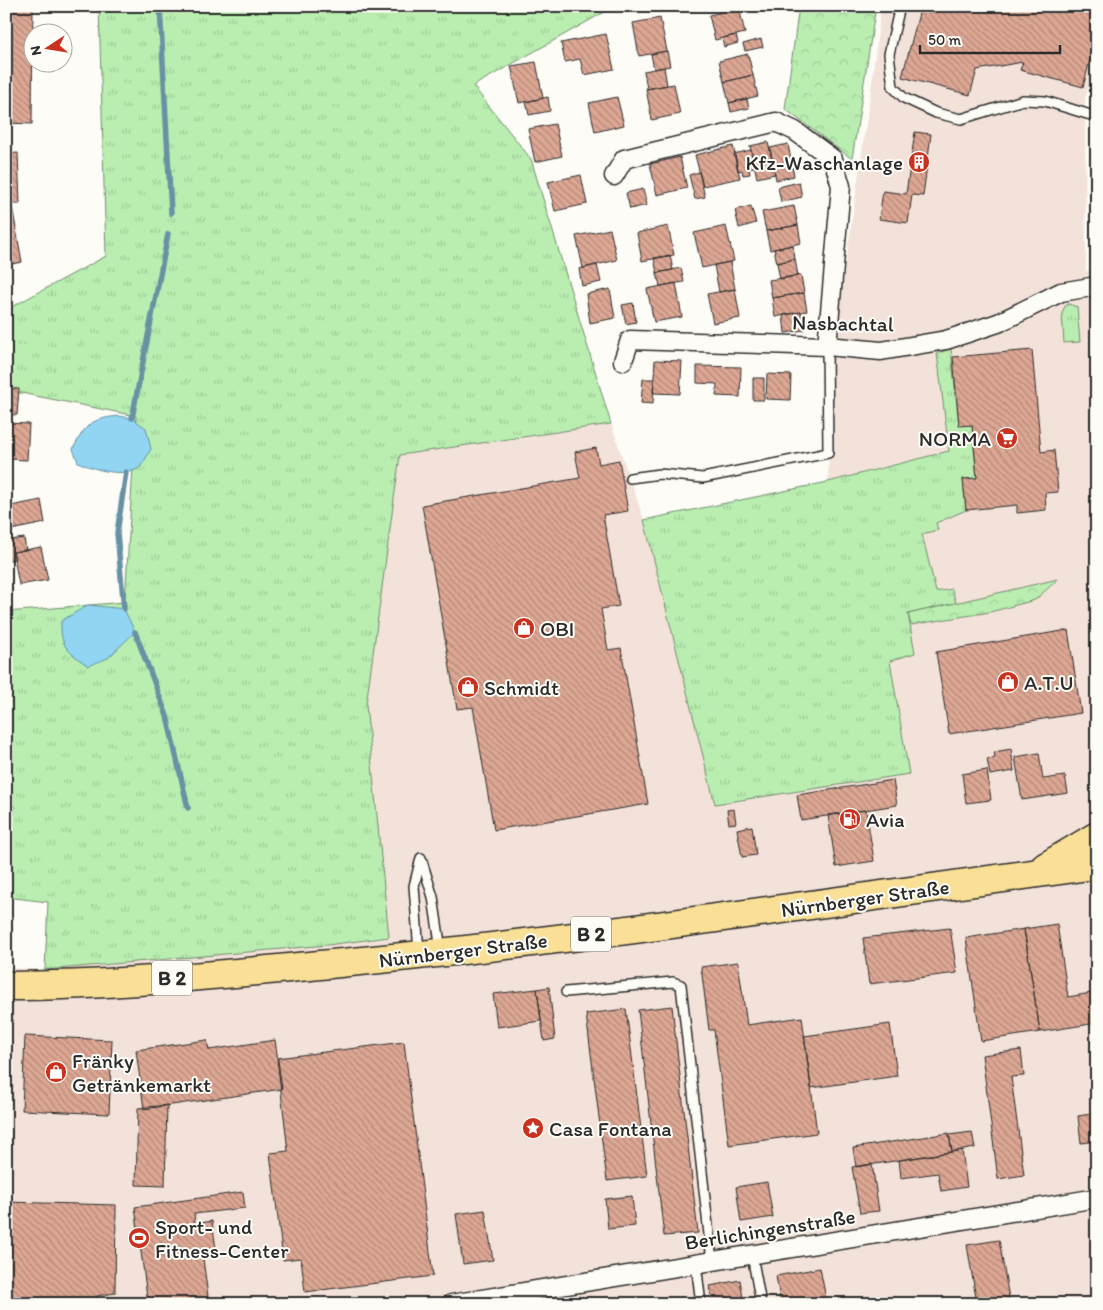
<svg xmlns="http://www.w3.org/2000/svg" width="1103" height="1310" viewBox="0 0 1103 1310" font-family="Itim,sans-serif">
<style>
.built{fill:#f3e2d9}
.grass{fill:url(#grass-tufts);stroke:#728c6e}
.forest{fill:url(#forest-crowns);stroke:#728c6e}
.water{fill:#91d5f3;stroke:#6891a3}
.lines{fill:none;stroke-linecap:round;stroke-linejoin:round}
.stream{stroke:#6891a3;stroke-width:5.5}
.building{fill:url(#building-back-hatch);stroke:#2b2b2b}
.service-casing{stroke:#2b2b2b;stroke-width:12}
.minor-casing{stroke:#2b2b2b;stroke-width:21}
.primary-casing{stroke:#2b2b2b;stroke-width:31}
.service{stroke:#fdfcf7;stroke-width:9}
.minor{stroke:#fdfcf7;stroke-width:18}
.primary{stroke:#f9e096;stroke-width:28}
.labels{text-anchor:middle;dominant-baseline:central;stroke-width:4;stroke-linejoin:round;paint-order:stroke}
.shield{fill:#fdfcf7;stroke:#6a6a68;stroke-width:1}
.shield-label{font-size:20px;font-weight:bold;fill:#2b2b2b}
.poi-label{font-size:21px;fill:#2b2b2b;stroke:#fdfcf7;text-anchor:start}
.street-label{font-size:21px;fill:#2b2b2b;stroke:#fdfcf7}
</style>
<defs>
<pattern id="grass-tufts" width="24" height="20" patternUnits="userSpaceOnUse" patternTransform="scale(1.25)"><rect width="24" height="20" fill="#b9eeb0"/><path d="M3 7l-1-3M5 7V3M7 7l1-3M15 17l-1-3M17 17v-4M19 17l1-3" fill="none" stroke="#9fcc98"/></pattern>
<pattern id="forest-crowns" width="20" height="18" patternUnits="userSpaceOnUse" patternTransform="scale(1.25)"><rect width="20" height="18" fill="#b9eeb0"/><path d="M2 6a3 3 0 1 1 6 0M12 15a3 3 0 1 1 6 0" fill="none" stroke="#9fcc98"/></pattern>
<pattern id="building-back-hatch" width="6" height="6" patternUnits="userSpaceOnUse" patternTransform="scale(1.25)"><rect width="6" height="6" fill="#dda794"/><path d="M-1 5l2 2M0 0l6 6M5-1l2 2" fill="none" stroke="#b38879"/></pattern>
</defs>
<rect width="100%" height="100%" fill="#fdfcf7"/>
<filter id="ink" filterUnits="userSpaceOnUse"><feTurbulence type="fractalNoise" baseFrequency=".02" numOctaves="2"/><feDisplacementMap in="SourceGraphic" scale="10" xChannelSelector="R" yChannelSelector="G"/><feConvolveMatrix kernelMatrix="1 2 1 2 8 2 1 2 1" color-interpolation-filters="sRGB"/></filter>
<g filter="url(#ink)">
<path class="built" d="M881,6H1097V59L1085,99L1086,271L1097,269V1304H6V968L46,970L389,937L366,705L400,455L611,424L644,520L715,804L890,660L915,653L892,538L949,451L828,482L832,357L871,90Z"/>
<path class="grass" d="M99,6H615L473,86L531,159L611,424L400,455L366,705L389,937L327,945L45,970L48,902L6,897V846L15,807L6,805V612L125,602L136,416L6,390V310L106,256Z
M1069,304L1077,307L1080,342L1064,343L1062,313L1065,306Z
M951,349L959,425H972L977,478L963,479L966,510L936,523L938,530L922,534L936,592L952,589L956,603L908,614L915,653L890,661L909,774L715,804L644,520L828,482L949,451L937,353Z"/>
<path class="forest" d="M799,6H876L852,159L785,109Z
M1058,579L1035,600L990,612L911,625L908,614Z"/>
<path class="water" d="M119,416L132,418L146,428L151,449C148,454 144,463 140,467C126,479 92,469 78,462L73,449C86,424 90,419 119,416Z
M88,605L124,609L135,632L108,658L88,666C68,651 60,648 61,621Z"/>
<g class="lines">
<path class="stream" d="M160,6L171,213
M132,418L168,234
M124,609L117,533L126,472
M135,632L167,716L188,808"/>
</g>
<path class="building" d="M6,6H33L32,124L6,123Z
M921,6H1097V34L1083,87L1020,70L1023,62L977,70L970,95L902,77Z
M739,8L745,33L715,40L709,15Z
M660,18L667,51L639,56L633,23Z
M606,34L614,69L584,75L580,59L565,62L561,43Z
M736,35L738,43L724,47L722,38Z
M761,39L763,47L745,51L743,44Z
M667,51L670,66L654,69L651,54Z
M748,54L753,75L724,82L719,61Z
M536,62L543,98L519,103L511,66Z
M664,67L667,85L647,89L644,71Z
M753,75L758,96L729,103L724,82Z
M674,84L680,114L652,120L646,89Z
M548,97L550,111L529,115L526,102Z
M617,97L624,125L595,132L589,103Z
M747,99L749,108L731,112L729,103Z
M555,124L562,156L535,162L528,129Z
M915,132L931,134L923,196L912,195L908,223L879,219L883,191L906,194Z
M768,142L775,174L757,178L750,146Z
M788,144L794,176L776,180L770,148Z
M733,146L740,178L703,186L695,155Z
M751,150L754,167L749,168L750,174L743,175L742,170L738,171L734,154Z
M18,153L20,204H6V154Z
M680,157L687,188L657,195L650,164Z
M699,172L705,197L695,199L689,175Z
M581,175L587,204L555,211L548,182Z
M799,182L802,197L781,202L778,187Z
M643,189L647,205L630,209L626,193Z
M12,206L22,262L6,265V207Z
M751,206L756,223L739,228L735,210Z
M794,206L798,225L766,231L762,212Z
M798,225L801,243L770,250L766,231Z
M668,226L674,255L642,261L637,233Z
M726,226L734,261L702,268L694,233Z
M610,229L617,260L583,268L576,236Z
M793,245L795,259L777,263L774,249Z
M670,255L673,270L657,273L654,258Z
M795,259L798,276L780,279L777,263Z
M730,262L735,289L719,292L714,265Z
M597,265L601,282L582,286L579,269Z
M681,268L684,282L660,286L657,273Z
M801,275L804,293L772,298L769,280Z
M676,283L682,317L654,322L647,289Z
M610,289L615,318L590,323L586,294Z
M735,289L740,318L713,323L707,294Z
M804,293L807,311L775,317L772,298Z
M633,303L636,322L626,324L622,305Z
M801,312L804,330L785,333L783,315Z
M1032,350L1041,452L1054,450L1058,492L1045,493L1046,510L1017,513V505L966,510L963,479L977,478L972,425L959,426L953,357Z
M655,360L682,361L680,394L653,393Z
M697,366L741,367L740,397L716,396L717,384L697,383Z
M767,374L791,375L790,400L766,399Z
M753,378H764V400H753Z
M643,379H654L653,404L641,403Z
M6,388L19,389L17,415L6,414Z
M6,423L29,424L27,460L6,459Z
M596,448L599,464L619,460L628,511L603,515L619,606L601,609L608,650L621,648L648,804L494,830L473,707L457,709L422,505L580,478L575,452Z
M41,500L45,523L6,531V507Z
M9,530L11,540L24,538L26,550L13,552L15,559L6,561V531Z
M41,547L48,580L19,585L13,552Z
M1068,630L1081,713L949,734L936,652Z
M1011,749L1014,771L990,775L987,759L995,758L994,752Z
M1039,753L1043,779L1065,776L1068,793L1022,800L1015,757Z
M987,770L991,800L966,803L962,774Z
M893,780L897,805L801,820L797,795Z
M734,809L736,823L729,824L727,810Z
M866,810L874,861L836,867L828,815Z
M752,826L756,855L742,857L737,829Z
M1057,924L1068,997L1097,992V1023L1040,1032L1024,929Z
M950,928L957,973L869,984L863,938Z
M1024,929L1040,1032L981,1041L966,938Z
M738,962L747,1025L802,1017L817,1133L729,1145L714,1030H709L701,967Z
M549,987L555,1039L544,1041L537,989Z
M537,989L541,1021L497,1027L493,994Z
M672,1006L698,1233L664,1236L638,1010Z
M626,1009L647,1176L607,1181L586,1014Z
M890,1024L897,1076L811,1088L804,1036Z
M25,1036L112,1040L109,1114L22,1110Z
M207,1040L209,1050L275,1040L282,1089L144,1109L136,1050Z
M404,1042L433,1276L305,1292L301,1258L283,1260L270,1153L288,1151L277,1058Z
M1021,1050L1024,1076L1011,1077L1024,1175L998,1179L982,1055Z
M167,1105L165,1186L136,1185L138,1108Z
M1097,1113V1141L1081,1143L1078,1116Z
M972,1132L975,1148L952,1152L949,1135Z
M949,1133L952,1152L856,1167L853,1148Z
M962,1150L967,1187L941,1191L938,1173L901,1178L899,1160Z
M872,1164L879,1211L860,1213L852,1167Z
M767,1182L773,1217L741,1222L736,1187Z
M243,1192L245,1208L194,1214L195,1224L212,1221L216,1249L202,1251L209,1304H148L135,1207Z
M632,1196L635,1226L608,1229L605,1199Z
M6,1202L116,1205L115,1293L97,1296L98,1304H11L6,1292Z
M485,1210L493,1260L463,1264L456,1214Z
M999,1240L1010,1304H977L967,1245Z
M820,1268L827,1304H781L776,1276Z
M740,1280L744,1304H713L710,1286Z"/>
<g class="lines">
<g class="service-casing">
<path id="service" d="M900,6L889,54L893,87L904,98L936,113L961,119L1023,100L1045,101L1097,117
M630,478L660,474L703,478L828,453L827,346
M421,858L433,897L441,950
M419,952L414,886L421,858
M566,992L673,982L681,985L712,1261
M752,1255L761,1304
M696,1264L701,1304"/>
</g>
<g class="minor-casing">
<path id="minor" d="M614,176L624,159L776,122L795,131L833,159L841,186L827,346
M623,361L630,340L827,346L881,351L946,340L998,323L1061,292L1097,286
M451,1304L1097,1198"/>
</g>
<g class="primary-casing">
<path id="primary" d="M1045,867L1097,836
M6,986C111,986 215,975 320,965C580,941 838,900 1097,865"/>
</g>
<use href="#service" class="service"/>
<use href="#minor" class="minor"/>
<use href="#primary" class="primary"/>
</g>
</g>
<defs>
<g id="building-disc" transform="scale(1.125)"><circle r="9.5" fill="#c8321e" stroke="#fdfcf7"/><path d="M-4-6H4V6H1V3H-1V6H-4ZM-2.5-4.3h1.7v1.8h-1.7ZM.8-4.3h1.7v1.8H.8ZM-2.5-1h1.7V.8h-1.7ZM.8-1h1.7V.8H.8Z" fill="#fff"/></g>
<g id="supermarket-disc" transform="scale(1.125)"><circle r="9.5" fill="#c8321e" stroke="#fdfcf7"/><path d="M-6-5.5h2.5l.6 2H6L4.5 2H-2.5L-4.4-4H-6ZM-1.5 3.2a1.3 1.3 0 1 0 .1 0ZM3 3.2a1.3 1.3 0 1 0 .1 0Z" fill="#fff"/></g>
<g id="shop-disc" transform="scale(1.125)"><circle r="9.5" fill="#c8321e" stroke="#fdfcf7"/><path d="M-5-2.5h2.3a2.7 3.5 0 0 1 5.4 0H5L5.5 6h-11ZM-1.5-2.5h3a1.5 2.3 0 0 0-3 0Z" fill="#fff"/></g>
<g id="fuel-disc" transform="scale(1.125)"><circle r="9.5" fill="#c8321e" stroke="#fdfcf7"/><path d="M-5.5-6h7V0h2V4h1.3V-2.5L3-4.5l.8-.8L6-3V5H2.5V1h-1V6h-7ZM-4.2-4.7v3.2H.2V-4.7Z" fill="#fff"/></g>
<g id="sight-disc" transform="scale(1.125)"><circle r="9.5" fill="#c8321e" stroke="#fdfcf7"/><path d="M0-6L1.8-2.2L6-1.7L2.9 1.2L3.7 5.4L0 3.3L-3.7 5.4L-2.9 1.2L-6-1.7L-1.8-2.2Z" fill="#fff"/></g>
<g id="stadium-disc" transform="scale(1.125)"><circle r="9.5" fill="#c8321e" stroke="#fdfcf7"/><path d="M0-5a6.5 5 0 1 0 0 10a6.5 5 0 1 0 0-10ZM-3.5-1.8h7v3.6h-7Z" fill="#fff"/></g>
</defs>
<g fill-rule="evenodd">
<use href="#building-disc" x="919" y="162"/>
<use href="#supermarket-disc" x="1007" y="438"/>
<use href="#shop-disc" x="524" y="628"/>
<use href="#shop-disc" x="1008" y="682"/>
<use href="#shop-disc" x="468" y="687"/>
<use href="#fuel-disc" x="850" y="819"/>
<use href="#shop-disc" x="56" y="1072"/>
<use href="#sight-disc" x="533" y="1128"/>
<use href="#stadium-disc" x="139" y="1238"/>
</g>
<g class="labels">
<g class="shield">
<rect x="571" y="916.5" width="40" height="35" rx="4"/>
<rect x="152" y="960.5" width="40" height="35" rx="4"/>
</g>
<g class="shield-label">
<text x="591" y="934">B 2</text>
<text x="172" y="978">B 2</text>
</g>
<g class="poi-label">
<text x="903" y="162" text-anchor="end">Kfz-Waschanlage</text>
<text x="991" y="438" text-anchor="end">NORMA</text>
<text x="540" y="628">OBI</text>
<text x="1024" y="682">A.T.U</text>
<text x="484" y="687">Schmidt</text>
<text x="866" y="819">Avia</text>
<text x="72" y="1060">Fränky<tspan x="72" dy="24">Getränkemarkt</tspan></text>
<text x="549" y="1128">Casa Fontana</text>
<text x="155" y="1226">Sport- und<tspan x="155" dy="24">Fitness-Center</tspan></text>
</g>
<g class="street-label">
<text transform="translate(843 323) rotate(1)">Nasbachtal</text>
<text transform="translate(865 898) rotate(-8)">Nürnberger Straße</text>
<text transform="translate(463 950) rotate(-7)">Nürnberger Straße</text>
<text transform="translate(770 1229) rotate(-9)">Berlichingenstraße</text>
</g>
</g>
<rect width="1103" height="1310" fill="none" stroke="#fdfcf7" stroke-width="25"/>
<rect x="12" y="12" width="1078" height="1285" fill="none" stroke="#2b2b2b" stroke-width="2" filter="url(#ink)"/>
<g transform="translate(48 48) rotate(258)"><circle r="24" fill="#fdfcf7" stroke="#a9a8a5"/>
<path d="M0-4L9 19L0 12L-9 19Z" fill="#c8321e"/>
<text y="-8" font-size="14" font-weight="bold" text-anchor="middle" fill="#2b2b2b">N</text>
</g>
<path d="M920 45v8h140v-8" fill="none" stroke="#2b2b2b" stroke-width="2.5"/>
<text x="928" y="45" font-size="15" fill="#2b2b2b" stroke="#fdfcf7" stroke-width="4" paint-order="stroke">50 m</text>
</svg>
